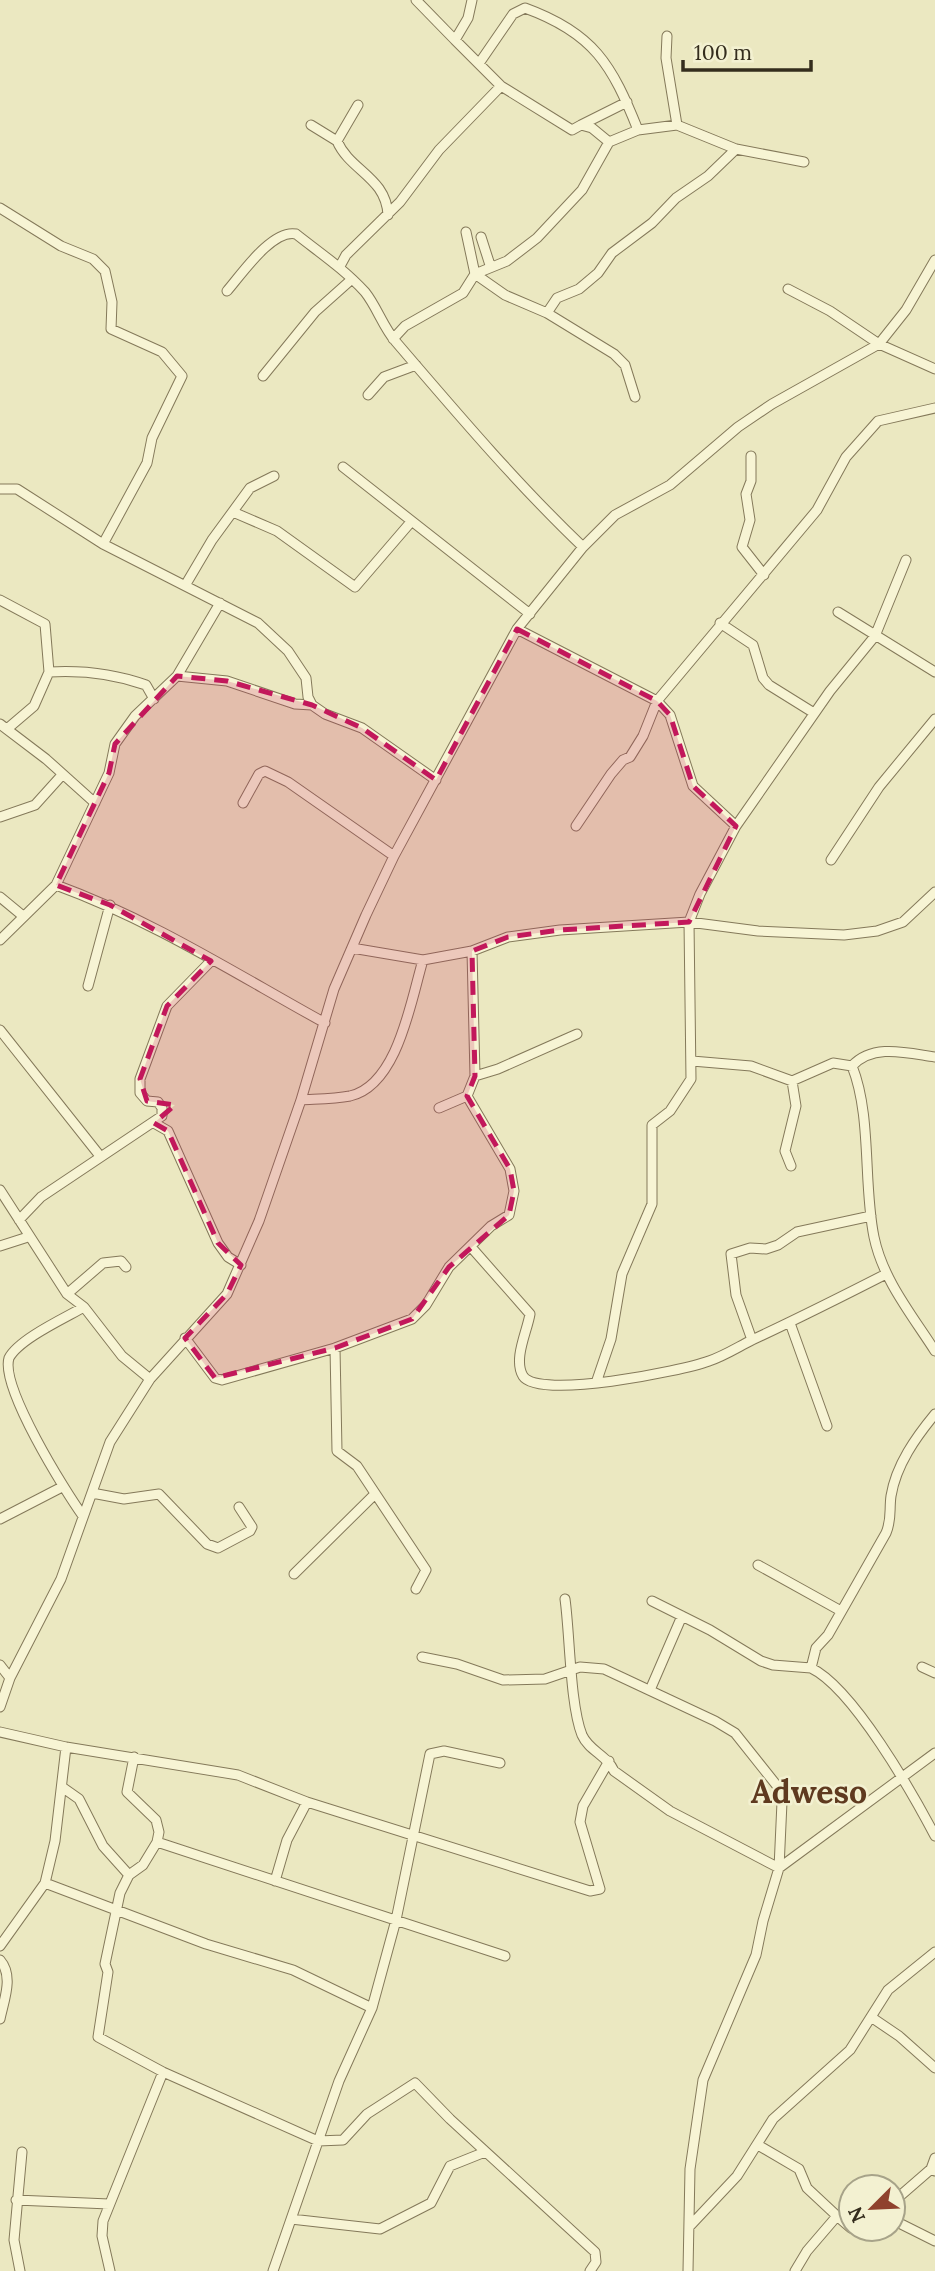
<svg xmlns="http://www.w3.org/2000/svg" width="935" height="2271" viewBox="0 0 935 2271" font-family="Lora,serif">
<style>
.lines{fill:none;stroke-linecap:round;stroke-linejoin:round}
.minor-casing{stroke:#84795a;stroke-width:11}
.minor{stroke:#f7f4d4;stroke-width:9}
.marked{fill:#c2185b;fill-opacity:0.2;stroke:#c2185b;stroke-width:5;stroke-dasharray:14 9;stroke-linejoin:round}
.labels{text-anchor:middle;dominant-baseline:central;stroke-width:5;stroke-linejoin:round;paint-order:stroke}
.district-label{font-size:32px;font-weight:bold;fill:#5f3a1f;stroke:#f3f1d1}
</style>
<rect width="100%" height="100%" fill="#ebe8c1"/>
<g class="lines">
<g class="minor-casing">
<path id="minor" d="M416,0L455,40
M472,0L468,18L455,40L501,86L572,130L581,125L592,128L609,142
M667,36L666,58L677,125
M480,62L513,14L525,8C594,33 612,65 638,130
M358,105L337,141C350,171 386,177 388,215
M311,125L337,141
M581,125L627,102
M0,208L61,246L93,259L105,271L112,302L111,329L162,352L182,376L152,438L147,463L103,544
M466,232L475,274L505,295L547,313L614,354L625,365L635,397
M481,237L490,265
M340,266L346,255L400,202L439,150L501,86
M788,289L830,311L879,344L935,369
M227,291C241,275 272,229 296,234C320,253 344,269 365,292C377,307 383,327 396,342C456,412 516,483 583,547
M547,313L557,298L579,289L598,273L612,253L652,223L676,198L708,176L736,149
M393,339L405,326L463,293L475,274L507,261L537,238L582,190L609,142L638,130L677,125L736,149L804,162
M263,376L315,312L352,279
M368,395L384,377L416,365
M751,456V481L746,494L750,520L742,547L764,575
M343,467L530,614
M0,489H17L103,544L258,623L288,651L306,678L308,697L312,705L325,714L362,728L436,780
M233,512L277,531L355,587L410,523
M186,584L212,540L250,488L274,476
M0,600L45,624L49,672C82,670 115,674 146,685L154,699
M838,612L935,672
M720,623L753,645L763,678L769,685L814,713
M517,629L657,701L643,736L630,757L623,760L611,774L576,826
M177,676L227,681L295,704L312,705
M0,724L46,759L95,803
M7,729L34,706L49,672
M243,803L259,774L265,771L288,782L394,856
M0,817L35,805L62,775
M736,826L693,786L670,715L657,701L817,510L846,457L878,421L935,408
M831,860L879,787L935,719
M56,885C152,920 236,974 325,1023
M0,897L23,916
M0,940L56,885L109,773L115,744L135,716L177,676L220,603
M352,948L423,960L472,951L508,937L560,930L689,922L758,931L844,935L877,931L903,922L935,892
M88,986L110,905
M0,1030L100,1156
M935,1057C907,1053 873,1043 852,1066C872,1116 863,1184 874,1237C883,1280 912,1315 935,1351
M692,1061L751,1066L792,1081L833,1063L852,1066
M475,1076L498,1069L577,1034
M301,1100C317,1099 334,1099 350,1096C398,1085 411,1000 423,960
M439,1108L467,1096L475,1076L472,951
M154,1123L168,1131L218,1243L228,1257L241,1265
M791,1166L785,1151L796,1106L792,1081
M0,1190L67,1294L84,1307L122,1356L150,1379
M19,1220L41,1197L162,1116V1108L158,1102L147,1101L140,1093V1079L167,1006L211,961
M0,1246L28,1237
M471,1247L530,1314C527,1332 513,1359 523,1376C538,1400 682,1371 709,1361C724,1356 738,1347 752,1340C797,1319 841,1297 886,1274
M67,1294L103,1263L121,1261L126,1267
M790,1323L827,1426
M185,1338L215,1378L222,1380L335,1348L412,1319L426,1305L449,1267L491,1226L509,1215L514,1191L510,1169L467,1096
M752,1340L736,1295L731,1254L750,1248L766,1249L778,1245L797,1232L871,1216
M335,1348L337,1451L357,1466L426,1570L416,1589
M596,1383L611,1339L622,1274L652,1204V1125L670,1111L691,1079L689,922L700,894L736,826L830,691L875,636L906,560
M935,1414C916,1437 896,1465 891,1496C889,1510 892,1519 886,1533L828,1635L816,1648L811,1668C853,1688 913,1794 935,1836
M92,1493L124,1499L159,1494L207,1544L218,1548L250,1531L252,1527L239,1507
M83,1516C65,1491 0,1387 9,1358C19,1339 65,1318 84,1307
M0,1519L62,1487
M758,1565L841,1611
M294,1574L374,1495
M652,1601L710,1630L761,1661L773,1665L811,1668
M422,1657L457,1664L503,1680L545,1679L580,1667L604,1669L715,1721L735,1733L778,1787L782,1802L779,1868L670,1811L614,1771C607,1755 589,1751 582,1735C570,1705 570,1635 565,1599
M0,1665L10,1678
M922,1667L935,1673
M650,1690L682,1616
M0,1707L10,1678L61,1579L110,1442L150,1379L227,1294L259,1221L301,1100L334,989L366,915L394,856L517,629L583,547L615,515L670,485L738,427L772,404L879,344L906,310L935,260
M0,1732L66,1747L238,1775L307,1802L590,1891L600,1889L580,1822L583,1806L609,1761
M134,1757L127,1792L156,1820L159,1832L157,1842L143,1865L129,1875L120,1893L105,1964L108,1972L98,2037L163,2072L318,2141L343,2140L367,2114L415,2083L450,2119L595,2252L596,2262L590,2271
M62,1787L79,1799L103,1846L129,1875
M157,1842L505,1956
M275,1881L287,1840L307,1802
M45,1883L206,1944L293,1970L372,2008
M0,1946L45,1883L55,1841L66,1747
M0,1960C14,1976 4,2000 0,2019
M871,2017L899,2036L935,2068
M758,2145L799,2169L807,2188L837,2216
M931,2169L935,2158
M16,2200L109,2204
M893,2202L931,2169L935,2171
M291,2219L380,2229L431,2203L450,2166L485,2152
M893,2220L935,2241
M689,2227L737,2176L773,2119L850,2050L888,1990L935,1952
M856,2229H874
M20,2271L14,2240L22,2152
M110,2271L102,2236L103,2221L163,2072
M273,2271L339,2081L372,2008L396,1920L430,1754L444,1751L500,1763
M688,2271L690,2169L703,2080L756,1955L763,1921L779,1868L935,1753
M795,2271L807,2251L837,2216L851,2228"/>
</g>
<use href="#minor" class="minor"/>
</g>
<path class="marked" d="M517,629L657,701L670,715L693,786L736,826L689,922L560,930L508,937L472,951L475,1076L467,1096L510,1169L514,1191L509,1215L449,1267L412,1319L335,1348L215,1378L185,1338L227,1294L241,1265L218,1243L168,1131L154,1123L175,1105L147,1101L140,1079L167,1006L211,961L110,905L56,885L109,773L115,744L177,676L227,681L312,705L362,728L436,780Z"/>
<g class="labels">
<g class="district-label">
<text x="809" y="1791">Adweso</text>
</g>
</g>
<g transform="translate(872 2208) rotate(246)"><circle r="33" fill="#f3f1d1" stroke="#a7a389" stroke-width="2"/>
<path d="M0-5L12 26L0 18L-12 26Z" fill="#8f422d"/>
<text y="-10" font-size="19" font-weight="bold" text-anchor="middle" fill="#342d1d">N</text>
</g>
<path d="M683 60v10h128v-10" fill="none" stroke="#342d1d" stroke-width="3.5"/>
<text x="694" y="60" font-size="21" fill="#342d1d" stroke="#f3f1d1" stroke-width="5" paint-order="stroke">100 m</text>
</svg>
